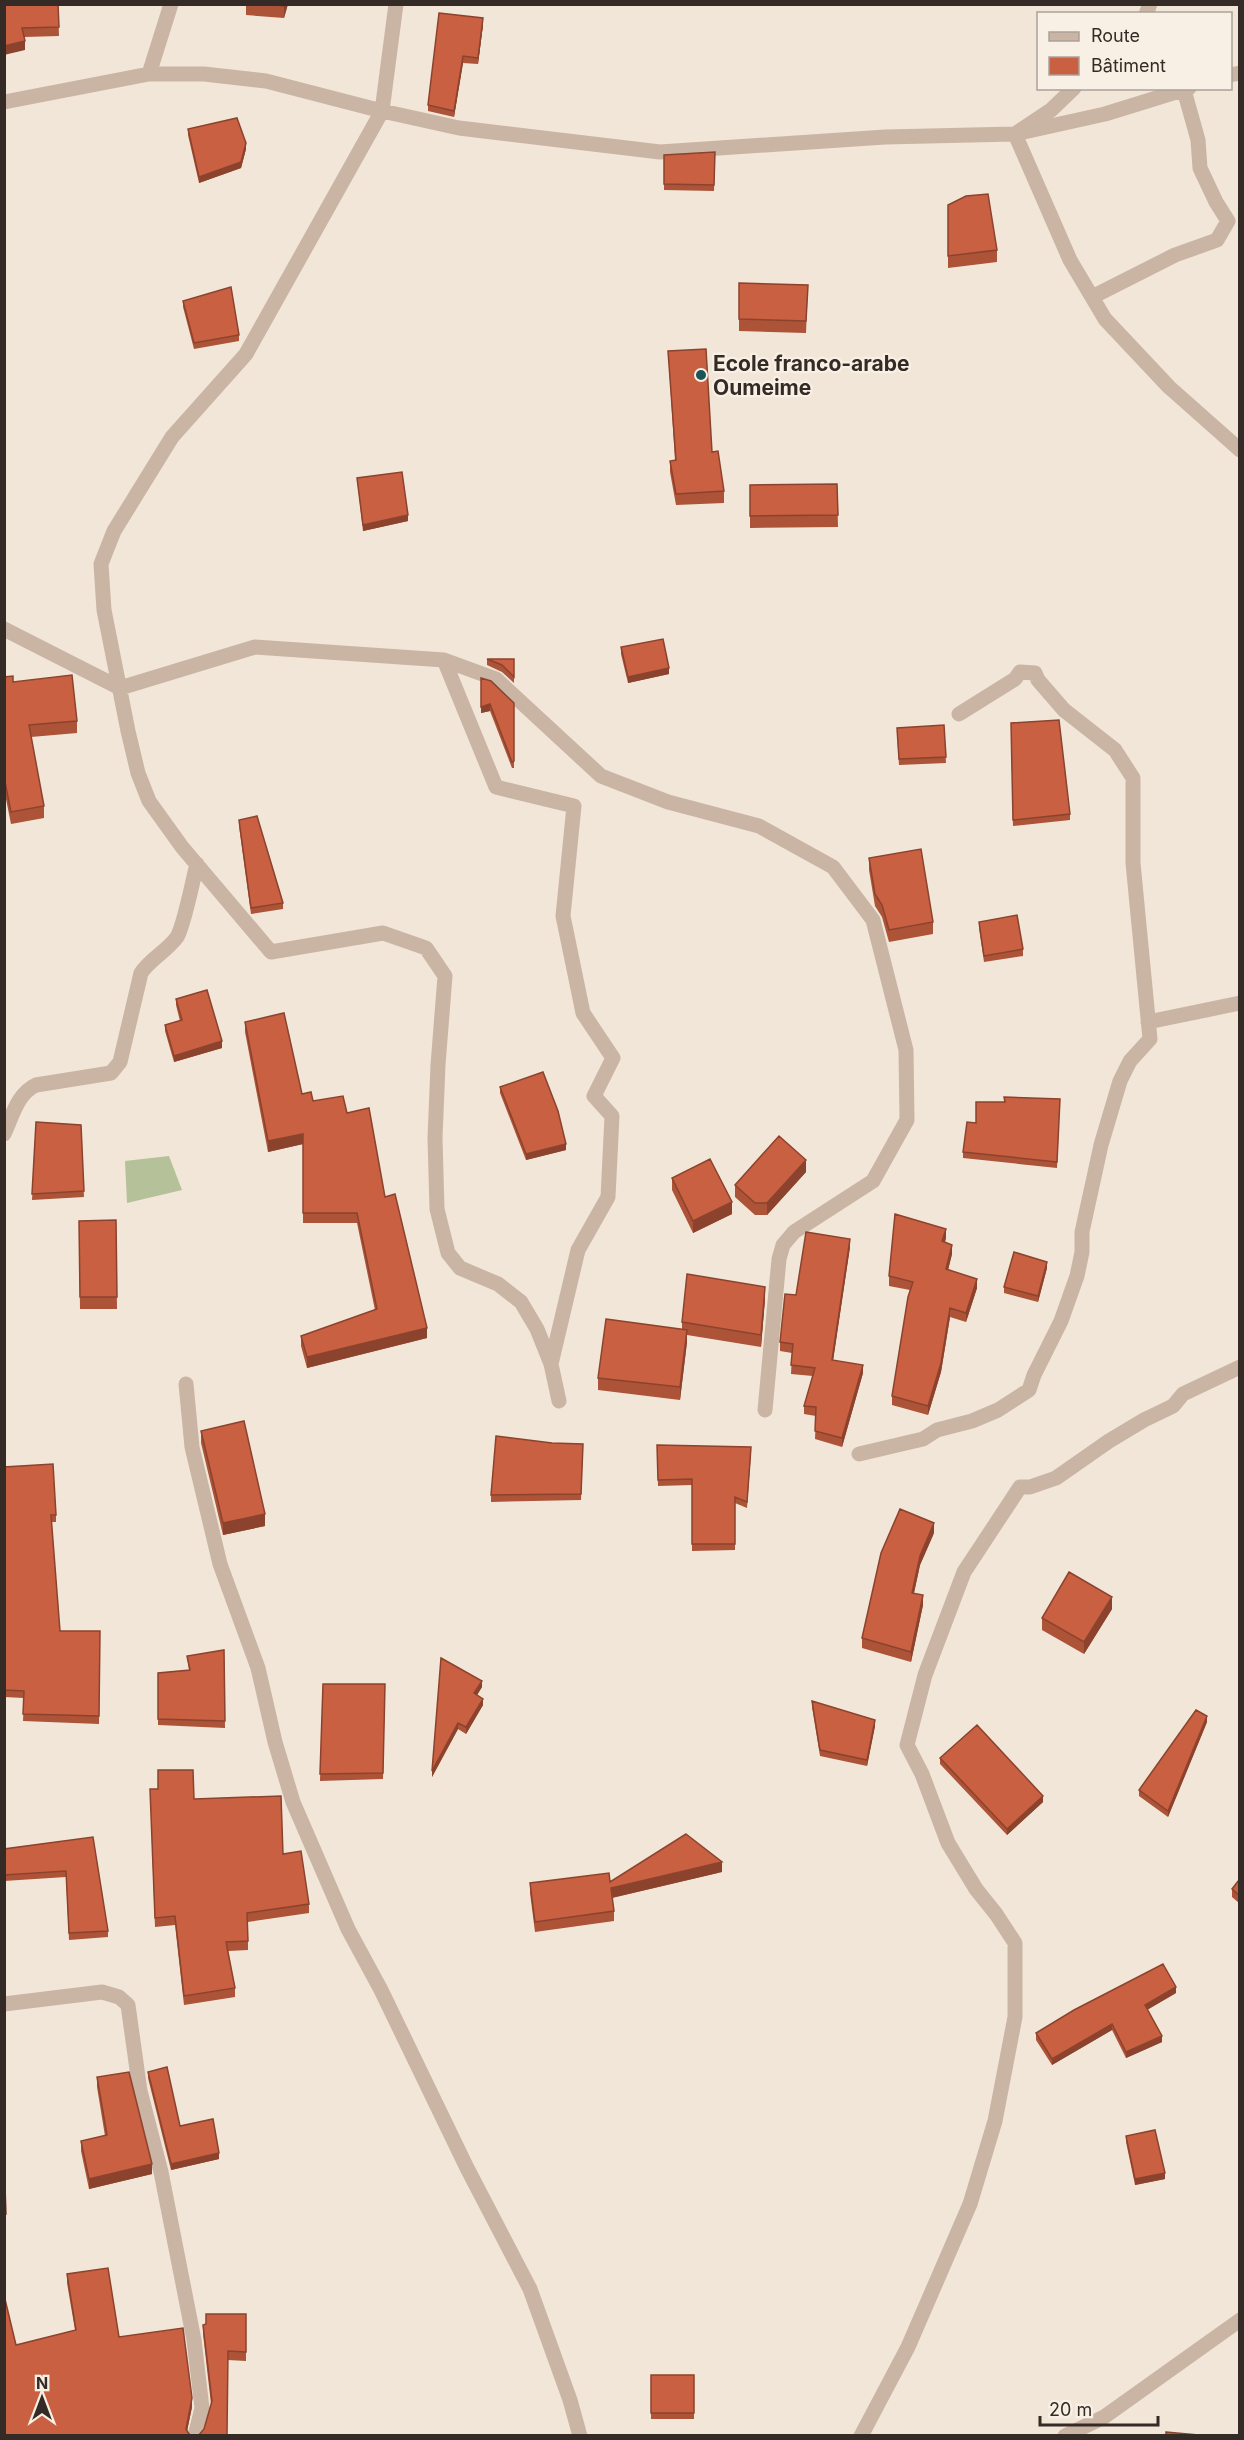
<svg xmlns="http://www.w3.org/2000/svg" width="1244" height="2440" viewBox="0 0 1244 2440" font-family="Inter,sans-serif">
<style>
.green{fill:#b4c199}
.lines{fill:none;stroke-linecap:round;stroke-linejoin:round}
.minor{stroke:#cab5a5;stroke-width:15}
.wall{fill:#ac5338}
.shaded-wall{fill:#8c432e}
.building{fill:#c86041;stroke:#8c432e;stroke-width:1.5}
.poi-dot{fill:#1b5457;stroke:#f9f0e5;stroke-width:2}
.labels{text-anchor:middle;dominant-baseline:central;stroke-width:4.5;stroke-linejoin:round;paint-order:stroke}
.poi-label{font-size:21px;font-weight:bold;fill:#352b26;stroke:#f9f0e5;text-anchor:start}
</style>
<rect width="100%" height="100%" fill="#f2e6d9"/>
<path class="green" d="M169,1156L182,1190L127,1203L125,1161Z"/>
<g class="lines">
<path class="minor" d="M396,4L382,111L246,354L172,437L114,531L101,564L104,610L128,731L138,773L149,801L182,847L271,952L383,933L426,948L445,976L438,1065L435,1138L437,1209L448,1253L460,1268L498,1284L521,1302L537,1329L551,1364L559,1401
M1146,14L1150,4
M149,74L171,4
M1230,75L1240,73
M1074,88L1051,110L1015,134L1070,260L1105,319L1169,387L1240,450
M4,102L149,74H204L266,81L382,111L459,128L660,152L885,137L1015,134L1105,114L1189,88
M1092,297L1175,255L1217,240L1228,221L1216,202L1200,168L1198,140L1184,90
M4,629L120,688L255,647L444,660L496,679L601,776L668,802L759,826L833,867L873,920L906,1050L907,1120L873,1181L794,1232L783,1245L779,1259L765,1410
M444,660L496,787L574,806L563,916L583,1013L613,1058L594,1096L612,1116L608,1197L578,1250L551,1364
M1148,1022L1240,1003
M4,1134C13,1115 17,1094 36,1085L111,1073L120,1062L141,973C150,959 167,951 177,937C184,926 193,879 197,864
M186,1384L192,1447L220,1564L258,1668L275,1742L293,1802L348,1929L381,1990L467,2168L530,2289L570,2400L580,2436
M859,1454L923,1439L937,1430L972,1421L998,1410L1029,1390L1034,1375L1061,1321L1077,1276L1082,1252V1232L1101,1145L1120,1081L1130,1061L1150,1039L1133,863V778L1115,750L1064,710L1038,680L1035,673L1020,672L1015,679L959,714
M4,2004L102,1992L119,1997L128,2005L140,2091L161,2172L194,2340L202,2408L195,2436
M861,2436L908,2347L970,2204L995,2121L1015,2017V1943L996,1914L976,1889L948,1843L922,1774L907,1745L925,1675L964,1572L1020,1487H1030L1056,1478L1109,1441L1144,1420L1173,1406L1183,1394L1240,1367
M1065,2436L1104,2417L1240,2320"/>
</g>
<path class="wall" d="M4,4H58L59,36L24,37L25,50Z
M246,4H288L284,18L246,15Z
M483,25L478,64L463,63L454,117L428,111V105Z
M188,129L246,149L241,168L199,183L188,135Z
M715,152L714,191L664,190V155Z
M948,205L997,250V262L948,268Z
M739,283L808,285L806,333L739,331Z
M183,301L239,335V341L194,349L183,307Z
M668,351L712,452L724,491V503L676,505L670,472V461L675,460Z
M357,478L408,521L363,531Z
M837,484L838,527L750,528V485Z
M621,647L669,674L628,683L621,654Z
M487,659H514V683L502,672L487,665Z
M4,677L77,721V733L31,737L44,806V818L11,824L4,789Z
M481,678L514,703V768H512L490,711L481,713Z
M1011,723L1070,814V820L1013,826Z
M944,725L946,763L899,765L897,734Z
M239,820L283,903V909L251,914L239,826Z
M869,858L933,922V934L889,942L882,917L875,906L869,870Z
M979,922L1023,949V956L984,962L979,928Z
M176,999L222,1048L174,1062L165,1031V1025L180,1021L176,1005Z
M245,1022L302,1094L313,1101L347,1113L385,1197L427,1338L307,1368L301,1346V1336L375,1310L357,1223H303V1144L268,1152L245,1032Z
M500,1087L566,1150L526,1160L500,1093Z
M1004,1097L1060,1099L1057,1168L963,1158V1152L976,1123L1004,1102Z
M36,1122L81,1125L84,1197L32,1200Z
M806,1172L767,1215H755L735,1197V1185Z
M672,1178L732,1214L693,1233L672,1190Z
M116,1220L117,1309H80L79,1221Z
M946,1238L945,1242L952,1254L948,1270L977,1288L966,1322L950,1317L941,1372L928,1415L892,1405V1396L910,1290L889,1286V1276Z
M850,1247L833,1360L863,1373L842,1447L815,1439L816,1416L804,1414V1406L813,1376L791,1374L792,1353L780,1351V1342L796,1295Z
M1047,1268L1038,1302L1004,1293V1287Z
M765,1299L761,1347L687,1335V1342L680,1400L598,1390V1378L682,1329V1322Z
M201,1431L265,1526L223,1535L201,1443Z
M552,1443L583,1444L581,1500L491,1502V1495Z
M657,1445L751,1453L747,1508L735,1503V1550L692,1551V1485L658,1486Z
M4,1467L56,1515V1522H51L60,1631H100L99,1724L23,1721L24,1698L4,1697Z
M934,1533L920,1565L914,1593L923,1605L911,1662L862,1648V1638Z
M1112,1609L1084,1654L1042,1630V1618Z
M224,1650L225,1728L158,1725V1673L189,1670L187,1656Z
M441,1658L482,1687L477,1695L483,1705L466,1734L458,1729L432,1777Z
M323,1684H385L383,1779L320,1781Z
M812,1701L875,1726L867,1766L820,1756L812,1707Z
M1207,1722L1168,1817L1139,1796V1790Z
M940,1758L1043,1802L1007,1835L940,1764Z
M150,1789L194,1799L283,1854L309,1904V1913L248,1922V1950L228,1951L235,1988V1997L184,2005L175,1925L155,1927Z
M93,1837L108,1931V1937L69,1940L66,1877L4,1881V1849Z
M722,1872L612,1898L614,1911V1921L535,1932L530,1893V1883L610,1882Z
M1239,1880V1903L1232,1897V1889Z
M1176,1993L1147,2010L1162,2042L1126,2058L1112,2030L1052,2065L1036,2040V2033Z
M148,2072L180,2126L219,2159L171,2170L148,2078Z
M97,2077L152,2174L89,2189L81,2151V2141L105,2136L97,2087Z
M1126,2136L1165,2179L1135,2185L1126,2142Z
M4,2159L6,2223H4Z
M67,2274L119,2337L192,2407L187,2431L189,2434L4,2436L16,2345L75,2330L67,2283Z
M246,2314V2361L228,2360L204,2429L211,2404L203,2334V2325Z
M651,2375H694V2419H651Z"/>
<path class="shaded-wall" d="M284,4H288L284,18Z
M483,18V25L478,64V58Z
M25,41V50L4,55V46Z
M463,56V63L454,117V111Z
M246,143V149L241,168L199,183V177Z
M408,515V521L363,531V525Z
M669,668V674L628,683V677Z
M490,704V711L481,713V707Z
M222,1041V1048L174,1062V1056Z
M303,1134V1144L268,1152V1141Z
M566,1144V1150L526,1160V1154Z
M806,1160V1172L767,1215V1203Z
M732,1202V1214L693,1233V1221Z
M946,1229V1238L942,1250V1241Z
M850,1239V1247L832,1368V1360Z
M952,1245V1254L946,1278V1269Z
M1047,1262V1268L1038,1302V1296Z
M977,1279V1288L966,1322V1313Z
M765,1287V1299L761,1347V1335Z
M950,1308V1317L941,1372L928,1415V1406Z
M427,1328V1338L307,1368V1357Z
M687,1330V1342L680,1400V1387Z
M863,1365V1373L842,1447V1438Z
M265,1514V1526L223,1535V1523Z
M934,1523V1533L920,1565L912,1602V1593L920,1556Z
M923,1595V1605L911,1662V1652Z
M1112,1597V1609L1084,1654V1642Z
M482,1681V1687L474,1700V1693Z
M483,1699V1705L466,1734V1727Z
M1207,1716V1722L1168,1817V1811Z
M875,1720V1726L867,1766V1760Z
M458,1723V1729L432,1777V1771Z
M1043,1796V1802L1007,1835V1829Z
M722,1862V1872L611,1898V1888Z
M1176,1987V1993L1145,2011V2005Z
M1112,2024V2030L1052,2065V2059Z
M1162,2036V2042L1126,2058V2052Z
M219,2153V2159L171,2170V2164Z
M152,2164V2174L89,2189V2179Z
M1165,2173V2179L1135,2185V2179Z
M192,2398V2407L186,2436V2429Z"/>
<path class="building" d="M4,4H58L59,27L22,28L25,41L4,46Z
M266,4H284V6Z
M439,13L483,18L478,58L463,56L454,111L428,105Z
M237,118L246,143L241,162L199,177L188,129Z
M715,152L714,185L664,184V155Z
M988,194L997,250L948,256V205L966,196Z
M739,283L808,285L806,321L739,319Z
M231,287L239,335L194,343L183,301Z
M706,349L712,452L718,451L724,491L676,494L670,461L676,460L668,351Z
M402,472L408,515L363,525L357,478Z
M837,484L838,515L750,516V485Z
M663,639L669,668L628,677L621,647Z
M487,659H514V677L502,665Z
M72,675L77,721L29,725L44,806L11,812L4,777V677L13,676V682Z
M481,678L491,681L514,703V761L512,762L490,704L481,707Z
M1059,720L1070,814L1013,820L1011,723Z
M944,725L946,757L899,759L897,728Z
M257,816L283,903L251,908L239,820Z
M921,849L933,922L889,930L882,905L875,894L869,858Z
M1017,915L1023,949L984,956L979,922Z
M207,990L222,1041L174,1056L165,1025L182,1020L176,999Z
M284,1013L302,1094L311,1092L313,1101L343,1096L347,1113L369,1108L385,1197L395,1194L427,1328L307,1357L301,1336L377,1309L357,1213H303V1134L268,1141L245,1022Z
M543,1072L558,1111L566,1144L526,1154L500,1087Z
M1004,1097L1060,1099L1057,1162L963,1152L967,1122L976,1123V1102H1005Z
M36,1122L81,1125L84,1191L32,1194Z
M779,1136L806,1160L767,1203H755L735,1185Z
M710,1159L732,1202L693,1221L672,1178Z
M895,1214L946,1229L942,1241L952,1245L946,1269L977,1279L966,1313L950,1308L941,1363L928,1406L892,1396L908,1297L913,1282L889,1276Z
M116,1220L117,1297H80L79,1221Z
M806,1232L850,1239L832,1360L863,1365L842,1438L815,1431L816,1407L804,1406L815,1368L791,1365L793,1344L780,1342L785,1294L796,1295Z
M1014,1252L1047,1262L1038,1296L1004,1287Z
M687,1274L765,1287L761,1335L682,1322Z
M606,1319L687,1330L680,1387L598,1378Z
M244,1421L265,1514L223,1523L201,1431Z
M496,1436L552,1443L583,1444L581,1494L491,1495Z
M657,1445L751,1447L747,1502L735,1497V1544H692V1479L658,1480Z
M53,1464L56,1515H51L60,1631H100L99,1716L23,1714L24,1691L4,1690V1467Z
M900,1509L934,1523L920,1556L912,1593L923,1595L911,1652L862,1638L881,1553Z
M1069,1572L1112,1597L1084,1642L1042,1618Z
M224,1650L225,1721L158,1719V1673L190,1670L187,1656Z
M441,1658L482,1681L474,1693L483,1699L466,1727L458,1723L432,1771Z
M323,1684H385L383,1773L320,1774Z
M812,1701L875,1720L867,1760L820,1750Z
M1196,1710L1207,1716L1168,1811L1139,1790Z
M977,1725L1043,1796L1007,1829L940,1758Z
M158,1770H193L194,1799L281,1796L283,1854L301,1851L309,1904L247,1913L248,1941L226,1942L235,1988L184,1996L175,1916L155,1918L150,1789H158Z
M686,1834L722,1862L611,1888L614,1911L535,1922L530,1883L609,1873L610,1882Z
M93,1837L108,1931L69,1933L66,1871L4,1875V1849Z
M1239,1880V1895L1232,1889Z
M1163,1964L1176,1987L1145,2005L1162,2036L1126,2052L1112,2024L1052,2059L1036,2033L1074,2010Z
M167,2067L180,2126L213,2119L219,2153L171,2164L148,2072Z
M129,2072L152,2164L89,2179L81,2141L107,2135L97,2077Z
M1155,2130L1165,2173L1135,2179L1126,2136Z
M4,2159L6,2214H4Z
M108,2268L119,2337L183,2328L192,2398L186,2429L189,2434L193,2436H4V2295L16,2345L76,2330L67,2274Z
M206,2314H246V2352L228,2351L227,2436H198L204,2429L212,2401L203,2325L206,2324Z
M651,2375H694V2413H651Z
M1166,2432L1198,2435V2436H1166Z"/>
<circle class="poi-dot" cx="701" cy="375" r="6"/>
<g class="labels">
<g class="poi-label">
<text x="713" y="363">Ecole franco-arabe<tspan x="713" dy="24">Oumeime</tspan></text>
</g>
</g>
<rect width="1244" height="2440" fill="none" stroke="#352b26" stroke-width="12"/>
<rect x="1037" y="12" width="195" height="78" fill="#f9f0e5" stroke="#aba199" stroke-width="1.5"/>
<rect x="1049" y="32" width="30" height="9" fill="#cab5a5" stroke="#aba199" stroke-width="1.5"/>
<text x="1091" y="42" font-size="18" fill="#352b26">Route</text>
<rect x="1049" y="57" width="30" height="18" fill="#c86041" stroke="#aba199" stroke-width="1.5"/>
<text x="1091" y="72" font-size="18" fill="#352b26">Bâtiment</text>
<g transform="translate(42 2398)" stroke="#f9f0e5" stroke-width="4.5" paint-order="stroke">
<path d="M0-4.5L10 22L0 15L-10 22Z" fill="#352b26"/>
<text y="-9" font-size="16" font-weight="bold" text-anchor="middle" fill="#352b26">N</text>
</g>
<path d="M1040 2416v9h118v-9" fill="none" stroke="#352b26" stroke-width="3"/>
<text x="1049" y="2416" font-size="18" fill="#352b26" stroke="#f9f0e5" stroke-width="4.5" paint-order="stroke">20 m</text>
</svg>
